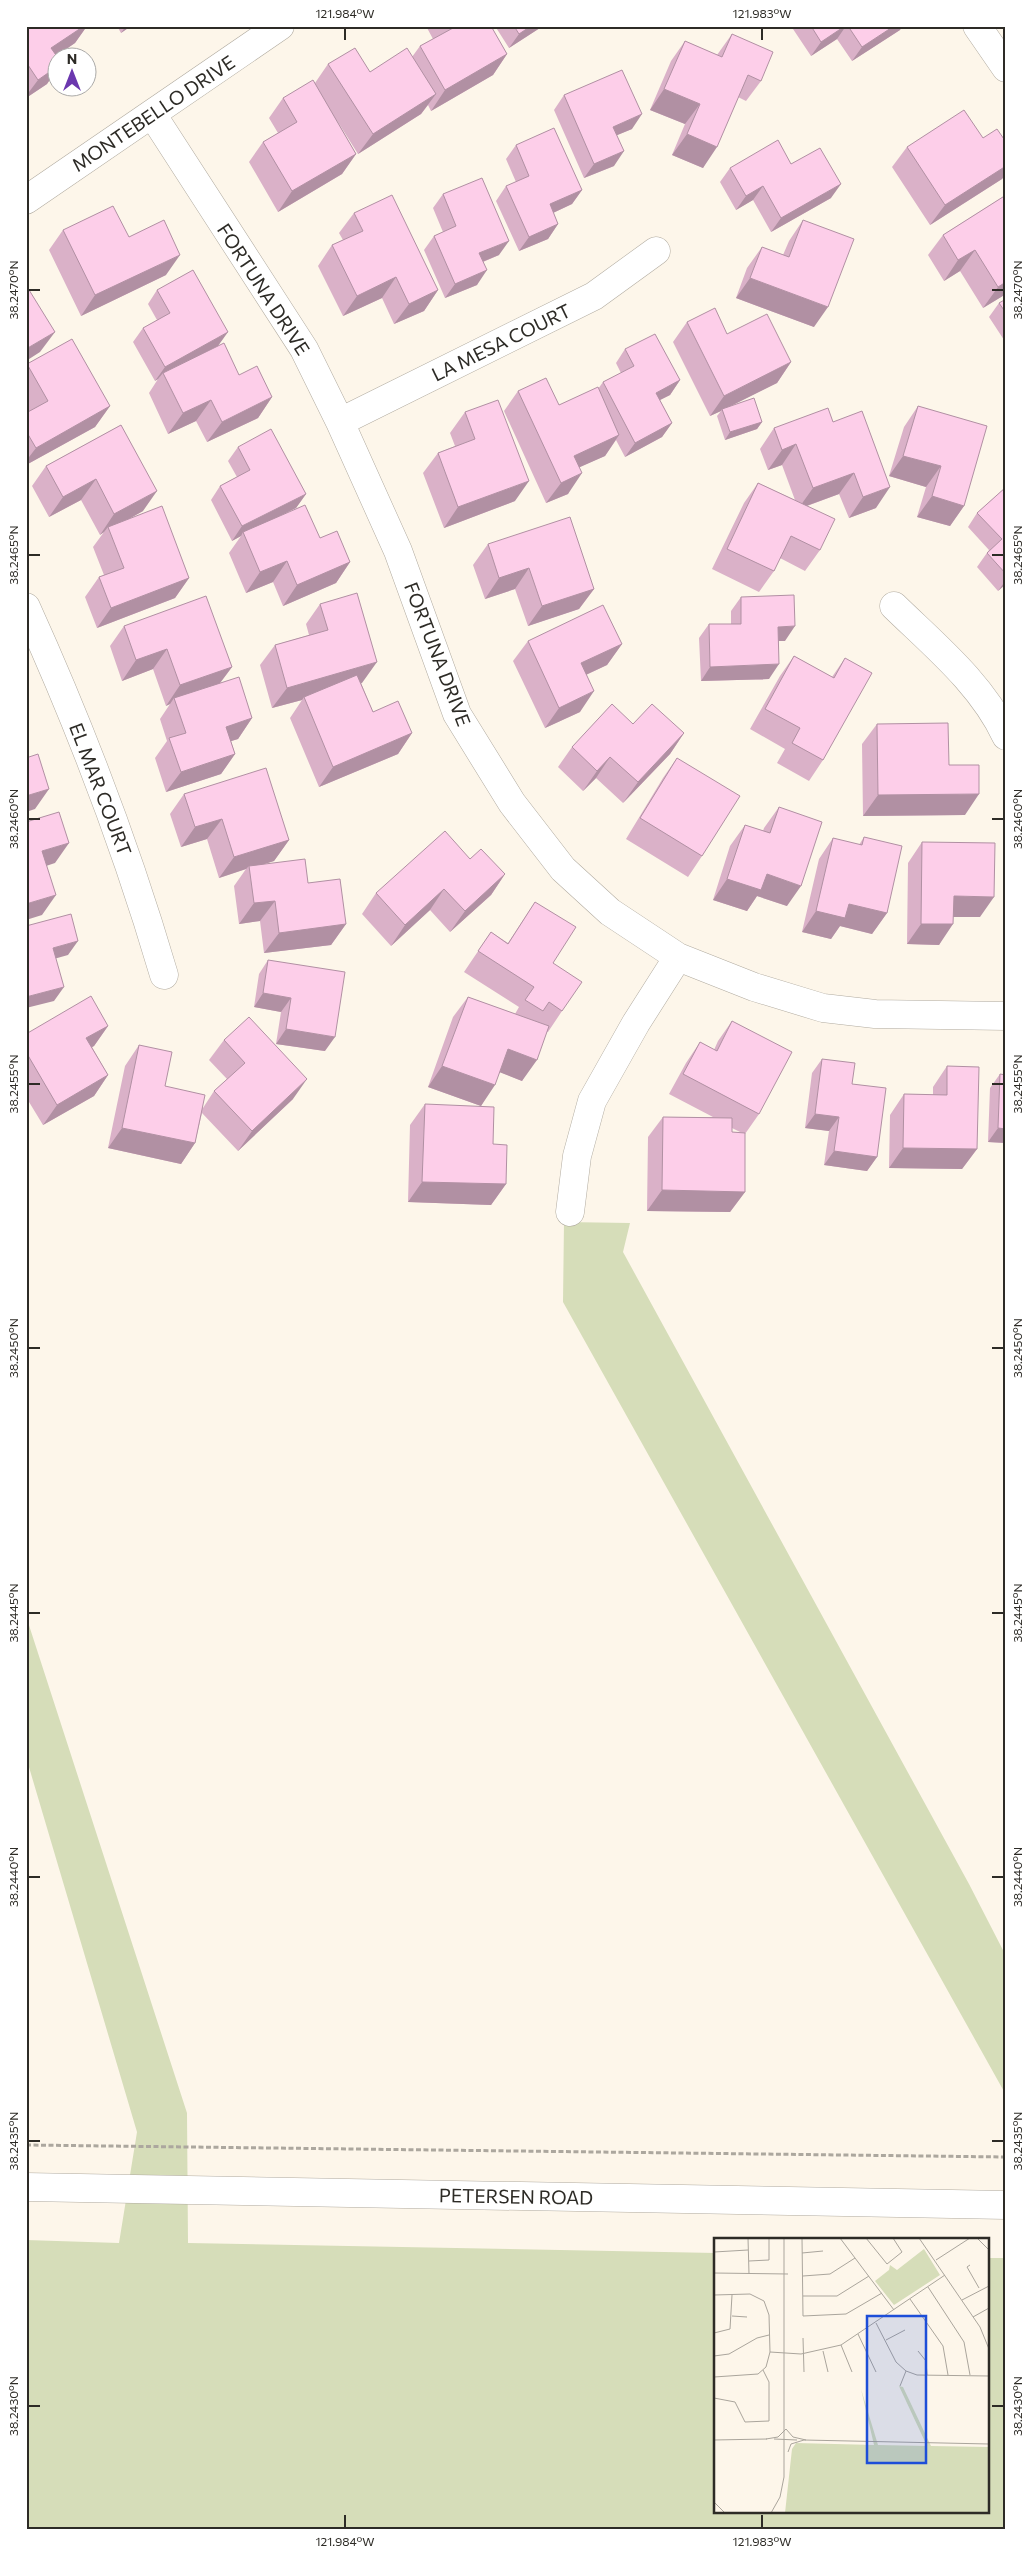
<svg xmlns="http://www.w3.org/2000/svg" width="1032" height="2555" viewBox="0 0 1032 2555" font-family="Commissioner,sans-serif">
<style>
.green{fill:#d6ddb9}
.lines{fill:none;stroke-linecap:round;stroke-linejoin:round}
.minor-casing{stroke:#b1aba0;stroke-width:29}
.path{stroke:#aca79e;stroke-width:3;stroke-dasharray:5 2.5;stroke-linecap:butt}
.minor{stroke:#fff;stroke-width:28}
.wall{fill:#dab1c8;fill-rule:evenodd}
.shaded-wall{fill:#b190a3}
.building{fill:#fdcee9;stroke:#b190a3}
.ticks{fill:none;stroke:#2d2b26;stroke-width:2}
.labels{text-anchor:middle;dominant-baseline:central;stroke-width:4.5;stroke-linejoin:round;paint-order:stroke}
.street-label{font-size:19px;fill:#2d2b26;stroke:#fff}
.inset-road{fill:none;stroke:#aaa59c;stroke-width:1}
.view{fill:#1d4ed8;fill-opacity:0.15;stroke:#1d4ed8;stroke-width:2.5}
.inset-edge{fill:none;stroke:#2d2b26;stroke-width:2.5}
.neatline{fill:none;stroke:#2d2b26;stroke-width:2}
.ticks-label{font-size:12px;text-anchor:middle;fill:#2d2b26}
</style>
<rect width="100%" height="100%" fill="#fdf6ea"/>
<path class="green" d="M564,1222L630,1223L623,1252L969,1884L1006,1956V2095L563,1302Z
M26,1616L187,2113L188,2243L716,2253V2511H988V2258H1006V2529H26V2240L119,2243L137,2132L26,1757Z"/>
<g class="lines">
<g class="minor-casing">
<path id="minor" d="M977,26L1006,68
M152,114L304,349L340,422L398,551L457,714L512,803L563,869L610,912L678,957L754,987L823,1008L875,1014L1006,1016
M26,200L280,26
M340,422L594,296L656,251
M894,606C934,645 982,684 1006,736
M26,607C80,726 127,849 164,975
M570,1212L577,1156L592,1101L636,1023L678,957
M26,2187L1006,2205"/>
</g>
<path class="path" d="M26,2145L1006,2157"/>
<use href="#minor" class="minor"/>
</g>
<path class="wall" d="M26,26H87L75,43L56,56L47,84L26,98Z
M117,26H131L121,33Z
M426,26H491L507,54L493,75L431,111L428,105L421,114L358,154L336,119L356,154L342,174L278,212L249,162L263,142L278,133L269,118L283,98L315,83L328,64L370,72L412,57L420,46L433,39Z
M495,26H543L509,48Z
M791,26H902L900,30L852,61L837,39L811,56Z
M732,34L761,81L746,101L738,97L703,168L672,155L685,124L650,110L671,61L685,41L717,55Z
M564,95L632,129L617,135L614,166L584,178L554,110Z
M983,138L1006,142V174L1002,179L930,225L892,167L907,147Z
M516,145L582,190L572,204L553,213L558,224L548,239L519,251L496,201L506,186L516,182L506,159Z
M791,164L831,198L771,232L753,200L736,210L720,182L730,168Z
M443,194L499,255L483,262L477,285L445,298L424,250L434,236L443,232L433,208Z
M1006,195V294L983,308L960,271L944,281L928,255L943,235Z
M354,213L438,290L424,311L394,324L382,298L343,316L318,266L332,245L343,240L339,233Z
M803,220L814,327L736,298L747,268L762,247L783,255L789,241Z
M63,230L129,237L166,275L81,316L49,250Z
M157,290L218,346L239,375L272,397L258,418L207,442L196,421L168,434L149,393L158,379L155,381L133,342L143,328L157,320L148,304Z
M1006,299V343L989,317L999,303Z
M687,322L727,334L791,362L777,383L728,407L762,422L757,429L725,440L717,416L721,411L710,416L673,342Z
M625,349L680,380L670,395L660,400L672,423L662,437L625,457L616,440L605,456L579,467L568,494L546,503L504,411L518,391L559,405L598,389L603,382L621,373L616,363Z
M27,364L110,406L95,427L26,465V413L28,412L26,408V365Z
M918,406L964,506L950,526L917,517L926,487L889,476L904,427Z
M465,412L515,501L444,528L423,473L438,453L455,446L450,433Z
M833,422L876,508L849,518L839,494L807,506L820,550L805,571L780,558L774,571L759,592L712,569L744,503L758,483L795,500L782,465L768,470L760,449L774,428Z
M121,425L143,511L129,519L189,578L175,598L97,628L85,597L99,577L104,575L93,547L104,532L100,535L81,500L49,517L32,486L46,466Z
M238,447L306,494L296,508L274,519L320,538L350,562L336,583L283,606L273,582L246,593L229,553L241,536L232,541L211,500L220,486L237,477L228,461Z
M1006,487V584L998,591L977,567L989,550L968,527L977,513Z
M488,544L594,589L579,609L528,626L515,589L485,599L473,565Z
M741,597L785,641H779L769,679L701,681L699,638L709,624H731V611Z
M320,604L362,683H361L373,712L412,733L398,754L319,787L290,718L302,700L272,708L260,665L275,645L309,635L306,624Z
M124,626L232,667L220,683L252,718L238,739L231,741L235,754L221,774L166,792L155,758L167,741L160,719L170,704L166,706L153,669L122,681L110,646Z
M528,641L622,644L607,665L586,675L580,712L545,728L513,661Z
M794,656L832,677L845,658L823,760L809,781L777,763L785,749L750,729L780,676Z
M633,724L684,733L670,754L623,803L596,778L583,791L558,767L572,747Z
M877,724L949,765L965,815L863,816L862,744Z
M677,758L702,856L688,877L626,839L663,778Z
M184,794L289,840L274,861L263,864L308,883L346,924L331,945L264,953L260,921L239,924L234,886L246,869L219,878L207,839L181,847L170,814Z
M779,807L787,906L757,896L747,911L713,900L730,846L745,825L763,831L764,828Z
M864,837L887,913L872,934L840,926L831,939L802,932L819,859L833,838L859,845Z
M922,842L980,917H953L939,945L907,944L908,863Z
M470,859L505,874L491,895L450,932L430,910L391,946L362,914L376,893Z
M535,902L553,963L562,1011L548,1032H547L522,1081L500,1072L481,1106L428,1087L453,1017L468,997L515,1014L519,1007L464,972L491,932L508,943Z
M268,960L325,1051L276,1044L281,1012L254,1007L259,974Z
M732,1021L759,1114L745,1134V1192L730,1212L647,1211L648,1137L663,1117H713L669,1094L686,1063L700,1042L714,1050L718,1041ZM732,1128L742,1133L732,1132Z
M108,1026L94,1046L92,1047L108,1075L94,1096L43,1125L26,1097V1034Z
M224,1040L293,1099L238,1151L202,1113L195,1143L181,1164L108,1148L125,1066L139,1045L165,1086L203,1108L214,1091L227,1079L209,1060Z
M822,1059L852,1084L877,1157L867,1171L824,1165L829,1131L805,1128L812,1073Z
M947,1066L977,1149L962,1169L889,1168L890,1115L904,1094L933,1095V1087Z
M1000,1074L1006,1143L988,1142L990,1088Z
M425,1104L493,1144L506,1184L491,1205L408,1202L410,1125Z"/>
<path class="shaded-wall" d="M84,26H87L75,43L37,69L51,48Z
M126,26H131L121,33Z
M531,26H543L509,48L519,34Z
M845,26H846L837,39L811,56L821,42Z
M894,26H902L900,30L852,61L862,47Z
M507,54L493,75L431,111L445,90Z
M58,66V69L47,84L26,98V96L38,80Z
M664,89L700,104L685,124L650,110Z
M436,94L421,114L358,154L373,134Z
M642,114L632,129L603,141L613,127Z
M687,134L717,147L703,168L672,155Z
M624,151L614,166L584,178L594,164Z
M356,154L342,174L278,212L292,191Z
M1006,166V174L1002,179L930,225L945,205Z
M841,184L831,198L771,232L781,218Z
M763,186L753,200L736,210L746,196Z
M582,190L572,204L540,219L550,204Z
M558,224L548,239L519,251L529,237Z
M509,241L499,255L470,267L479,253Z
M975,250L960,271L944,281L958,260Z
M180,255L166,275L81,316L95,295Z
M487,270L477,285L445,298L455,284Z
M396,277L382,298L343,316L357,296Z
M750,278L828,307L814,327L736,298Z
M1006,282V294L983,308L998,287Z
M438,290L424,311L394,324L409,304Z
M55,332L40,352L26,361V349Z
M228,332L218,346L163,373L158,379L155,381L165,367Z
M791,362L777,383L723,410L722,409L721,411L710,416L724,396Z
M680,380L670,395L646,407L656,393Z
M272,397L258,418L207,442L222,422Z
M211,400L196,421L168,434L183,413Z
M110,406L95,427L26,465V461L36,448Z
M762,422L757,429L725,440L730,432Z
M672,423L662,437L625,457L635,443Z
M619,435L605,456L560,476L574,456Z
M796,444L782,465L768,470L782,450Z
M903,456L941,466L926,487L889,476Z
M582,473L568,494L546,503L561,483Z
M854,473L839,494L798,509L813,488Z
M96,479L81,500L49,517L63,497Z
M529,481L515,501L444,528L458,507Z
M890,487L876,508L849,518L863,497Z
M157,491L143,511L109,530L108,527L104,532L100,535L114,514Z
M306,494L296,508L244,534L243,532L241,536L232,541L242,526Z
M932,496L964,506L950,526L917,517Z
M287,561L273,582L246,593L260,572Z
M350,562L336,583L283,606L297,585Z
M529,568L515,589L485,599L499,578Z
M189,578L175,598L97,628L111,608Z
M1006,580V584L998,591Z
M594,589L579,609L528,626L542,606Z
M795,626L785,641H769L778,627Z
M622,644L607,665L566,684L581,663Z
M167,649L153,669L122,681L136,660Z
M377,662L362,683L305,699L304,697L302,700L272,708L287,688Z
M779,664L769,679L701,681L710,667Z
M232,667L217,687L174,698L170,704L166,706L180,685Z
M594,691L580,712L545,728L559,708Z
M252,718L238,739L212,747L226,727Z
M412,733L398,754L319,787L333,767Z
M684,733L670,754L623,803L638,782Z
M235,754L221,774L166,792L181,772Z
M610,757L596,778L583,791L597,771Z
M49,789L35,809L26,812V796Z
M979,794L965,815L863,816L878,795Z
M222,819L207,839L181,847L195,827Z
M289,840L274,861L249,869V866L246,869L219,878L234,857Z
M69,843L55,863L28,872L42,851Z
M505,874L491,895L450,932L465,911Z
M767,874L801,886L787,906L757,896L747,911L713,900L727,879Z
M444,889L430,910L391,946L405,925Z
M56,895L42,915L26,920V904Z
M954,896L994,897L980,917H940Z
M275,901L260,921L239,924L254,903Z
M849,904L887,913L872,934L840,926L831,939L802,932L816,911Z
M346,924L331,945L264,953L279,933Z
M921,924H953L939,945L907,944Z
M78,941L68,955L43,962L53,948Z
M64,987L54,1001L26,1008V997Z
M263,993L291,998L281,1012L254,1007Z
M108,1026L94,1046L72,1058L86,1038Z
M286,1029L335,1037L325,1051L276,1044Z
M508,1049L537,1060L522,1081L494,1070Z
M442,1066L495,1085L481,1106L428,1087Z
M108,1075L94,1096L43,1125L57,1105Z
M307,1079L293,1099L238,1151L252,1131Z
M815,1114L839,1117L829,1131L805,1128Z
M122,1128L195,1143L181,1164L108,1148Z
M998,1128L1006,1129V1143L988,1142Z
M903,1148L977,1149L962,1169L889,1168Z
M834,1151L877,1157L867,1171L824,1165Z
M422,1182L506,1184L491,1205L408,1202Z
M662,1190L745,1192L730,1212L647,1211Z"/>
<path class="building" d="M26,26H84L51,48L58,58V66L38,80L26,62Z
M452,26H491L507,54L445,90L420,46L453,28Z
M514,26H531L519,34Z
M811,26H845L821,42Z
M848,26H894L862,47Z
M732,34L773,52L761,81L748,75L717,147L687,134L700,104L664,89L685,41L722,57Z
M355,48L370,72L407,48L436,94L373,134L328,64Z
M622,70L642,114L613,127L624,151L594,164L564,95Z
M313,80L356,154L292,191L263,142L297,122L283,98Z
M964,110L983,138L997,129L1006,142V166L945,205L907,147Z
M554,128L582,190L550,204L558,224L529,237L506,186L529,176L516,145Z
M778,140L791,164L820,148L841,184L781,218L763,186L746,196L730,168Z
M482,178L509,241L479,253L487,270L455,284L434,236L456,226L443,194Z
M392,195L438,290L409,304L396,277L357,296L332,245L363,231L354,213Z
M1006,195V282L998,287L975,250L958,260L943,235Z
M113,206L129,237L164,220L180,255L95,295L63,230Z
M803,220L854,239L828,307L750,278L762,247L789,257Z
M193,270L228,332L165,367L143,328L170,313L157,290Z
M26,285L55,332L26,349Z
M1006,299V313L999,303Z
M715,308L727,334L767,314L791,362L724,396L687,322Z
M655,334L680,380L656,393L672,423L635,443L603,382L634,366L625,349Z
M72,339L110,406L36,448L26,431V413L48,401L27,364Z
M224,343L239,375L257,366L272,397L222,422L211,400L183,413L163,373Z
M546,378L559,405L598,387L619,435L574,456L582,473L561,483L518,391Z
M754,398L762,422L730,432L722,409Z
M498,400L529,481L458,507L438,453L475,439L465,412Z
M918,406L987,426L964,506L932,496L941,466L903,456Z
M828,408L833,422L862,411L890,487L863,497L854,473L813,488L796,444L782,450L774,428Z
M121,425L157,491L114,514L96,479L63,497L46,466Z
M271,429L306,494L242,526L220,486L250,470L238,447Z
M758,483L835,519L820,550L791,536L774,571L727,549Z
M1006,487V574L987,553L1002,539L977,513Z
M305,505L320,538L337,531L350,562L297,585L287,561L260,572L243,532Z
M162,506L189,578L111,608L99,577L124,568L108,527Z
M570,517L594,589L542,606L529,568L499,578L488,544Z
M357,593L377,662L287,688L275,645L328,630L320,604Z
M794,595L795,626L778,627L779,664L710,667L709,624H741V597Z
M206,596L232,667L180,685L167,649L136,660L124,626Z
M603,605L622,644L581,663L594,691L559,708L528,641Z
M794,656L834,678L845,658L872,673L823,760L792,743L800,728L765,709Z
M357,675L373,712L398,701L412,733L333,767L304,697Z
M239,677L252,718L226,727L235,754L181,772L169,738L186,733L174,698Z
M612,704L633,724L652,704L684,733L638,782L610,757L597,771L572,747Z
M948,723L949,765H979V794L878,795L877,724Z
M38,754L49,789L26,796V758Z
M677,758L740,796L702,856L640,818Z
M266,768L289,840L234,857L222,819L195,827L184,794Z
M779,807L822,822L801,886L767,874L761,890L727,879L745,825L770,833Z
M59,812L69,843L42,851L56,895L26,904V822Z
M445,831L470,859L481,849L505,874L465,911L444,889L405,925L376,893Z
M864,837L902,846L887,913L849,904L845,918L816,911L833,838L862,845Z
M922,842L995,843L994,897L954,896L953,924H921Z
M305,859L308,883L340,879L346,924L279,933L275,901L254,903L249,866Z
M535,902L576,927L553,963L582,982L562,1011L549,1002L543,1011L525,1000L534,987L478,951L491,932L508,944Z
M71,914L78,941L53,948L64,987L26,997V926Z
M268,960L345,972L335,1037L286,1029L291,998L263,993Z
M91,996L108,1026L86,1038L108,1075L57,1105L26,1052V1034Z
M468,997L549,1026L537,1060L508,1049L495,1085L442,1066Z
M249,1017L307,1079L252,1131L214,1091L245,1063L224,1040Z
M732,1021L792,1052L759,1114L683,1074L700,1042L717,1051Z
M139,1045L172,1052L165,1086L205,1095L195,1143L122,1128Z
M822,1059L855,1063L852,1084L886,1088L877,1157L834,1151L839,1117L815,1114Z
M947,1066L979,1067L977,1149L903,1148L904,1094L947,1095Z
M1000,1074L1006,1075V1129L998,1128Z
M425,1104L494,1107L493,1144L507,1145L506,1184L422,1182Z
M663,1117L732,1118V1132L745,1133V1192L662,1190Z"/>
<path class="ticks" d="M345,28V40M762,28V40M28,290H40M992,290H1004M28,555H40M992,555H1004M28,819H40M992,819H1004M28,1084H40M992,1084H1004M28,1348H40M992,1348H1004M28,1613H40M992,1613H1004M28,1877H40M992,1877H1004M28,2141H40M992,2141H1004M28,2406H40M992,2406H1004M345,2515V2528M762,2515V2528"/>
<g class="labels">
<g class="street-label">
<text transform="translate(153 113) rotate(-34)">MONTEBELLO DRIVE</text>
<text transform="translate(264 289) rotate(57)">FORTUNA DRIVE</text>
<text transform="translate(501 342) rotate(-26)">LA MESA COURT</text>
<text transform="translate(438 654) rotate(69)">FORTUNA DRIVE</text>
<text transform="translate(101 789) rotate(69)">EL MAR COURT</text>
<text transform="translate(516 2196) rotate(1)">PETERSEN ROAD</text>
</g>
</g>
<g transform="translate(714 2238)">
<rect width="275" height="275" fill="#fdf6ea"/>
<path d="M210,11L226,37L180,67L161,43L175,32L176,27L183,32ZM185,148L189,149L217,208L275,209V275H71L78,211L82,205L160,207L147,151L164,207L213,208Z" fill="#d6ddb9"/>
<path class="inset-road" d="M34,0L35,36M88,0L89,78L132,76L168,55M126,0L180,72M152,0L173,26L188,14L179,0M205,0L266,89L275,111M263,0L275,12M0,14L34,12M88,15L109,13M222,22L256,0M35,23L55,22V0M256,27L253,29L265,50M0,35L74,36M89,38L116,36L141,20M214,49L250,104L256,137M0,57L36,56L50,63L55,77L56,114L52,129L44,136L0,139M89,58H123L155,38M196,61L229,108L234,137M248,62L275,48M18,78L33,79M259,79L275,70M162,85L182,124L192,133L203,137L275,138M0,95L16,91L18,57M144,96L162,134M89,100L90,134M172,102L191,92M127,107L138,134M109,113L114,134M204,113L212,123L213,137M56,114L87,116L127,107L231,37M0,118L15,116L43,100L55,97M186,148L192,133M0,160L21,164L31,184L55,183V144L49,132M72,191L79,199L92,202M52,201L64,199L72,191M60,201L83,202M0,202L53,201M90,202L275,206M74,214L77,206L90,202M0,264L11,275M57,275L66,259L70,239V0"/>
<path class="view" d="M153,78H212V225H153Z"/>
<rect width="275" height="275" class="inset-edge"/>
</g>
<rect width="1032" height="2555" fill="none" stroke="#ffffff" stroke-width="55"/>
<g transform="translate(72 72)"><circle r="24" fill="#ffffff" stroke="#abaaa8"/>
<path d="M0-4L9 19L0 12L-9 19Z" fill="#6b37ae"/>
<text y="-8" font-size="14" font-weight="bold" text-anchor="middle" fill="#2d2b26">N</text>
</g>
<rect x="28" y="28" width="976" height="2500" class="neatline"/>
<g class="ticks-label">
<text x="345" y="18">121.984°W</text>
<text x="762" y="18">121.983°W</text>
<text transform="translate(14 290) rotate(-90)" y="4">38.2470°N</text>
<text transform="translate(1018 290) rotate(-90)" y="4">38.2470°N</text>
<text transform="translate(14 555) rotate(-90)" y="4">38.2465°N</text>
<text transform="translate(1018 555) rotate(-90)" y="4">38.2465°N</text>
<text transform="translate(14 819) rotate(-90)" y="4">38.2460°N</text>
<text transform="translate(1018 819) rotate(-90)" y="4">38.2460°N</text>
<text transform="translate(14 1084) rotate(-90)" y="4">38.2455°N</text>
<text transform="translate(1018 1084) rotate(-90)" y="4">38.2455°N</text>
<text transform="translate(14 1348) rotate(-90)" y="4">38.2450°N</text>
<text transform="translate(1018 1348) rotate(-90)" y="4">38.2450°N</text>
<text transform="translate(14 1613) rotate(-90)" y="4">38.2445°N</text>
<text transform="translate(1018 1613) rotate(-90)" y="4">38.2445°N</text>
<text transform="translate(14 1877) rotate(-90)" y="4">38.2440°N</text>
<text transform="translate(1018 1877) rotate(-90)" y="4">38.2440°N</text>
<text transform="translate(14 2141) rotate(-90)" y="4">38.2435°N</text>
<text transform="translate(1018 2141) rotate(-90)" y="4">38.2435°N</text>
<text transform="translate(14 2406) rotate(-90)" y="4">38.2430°N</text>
<text transform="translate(1018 2406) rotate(-90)" y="4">38.2430°N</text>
<text x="345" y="2546">121.984°W</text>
<text x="762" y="2546">121.983°W</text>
</g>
</svg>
